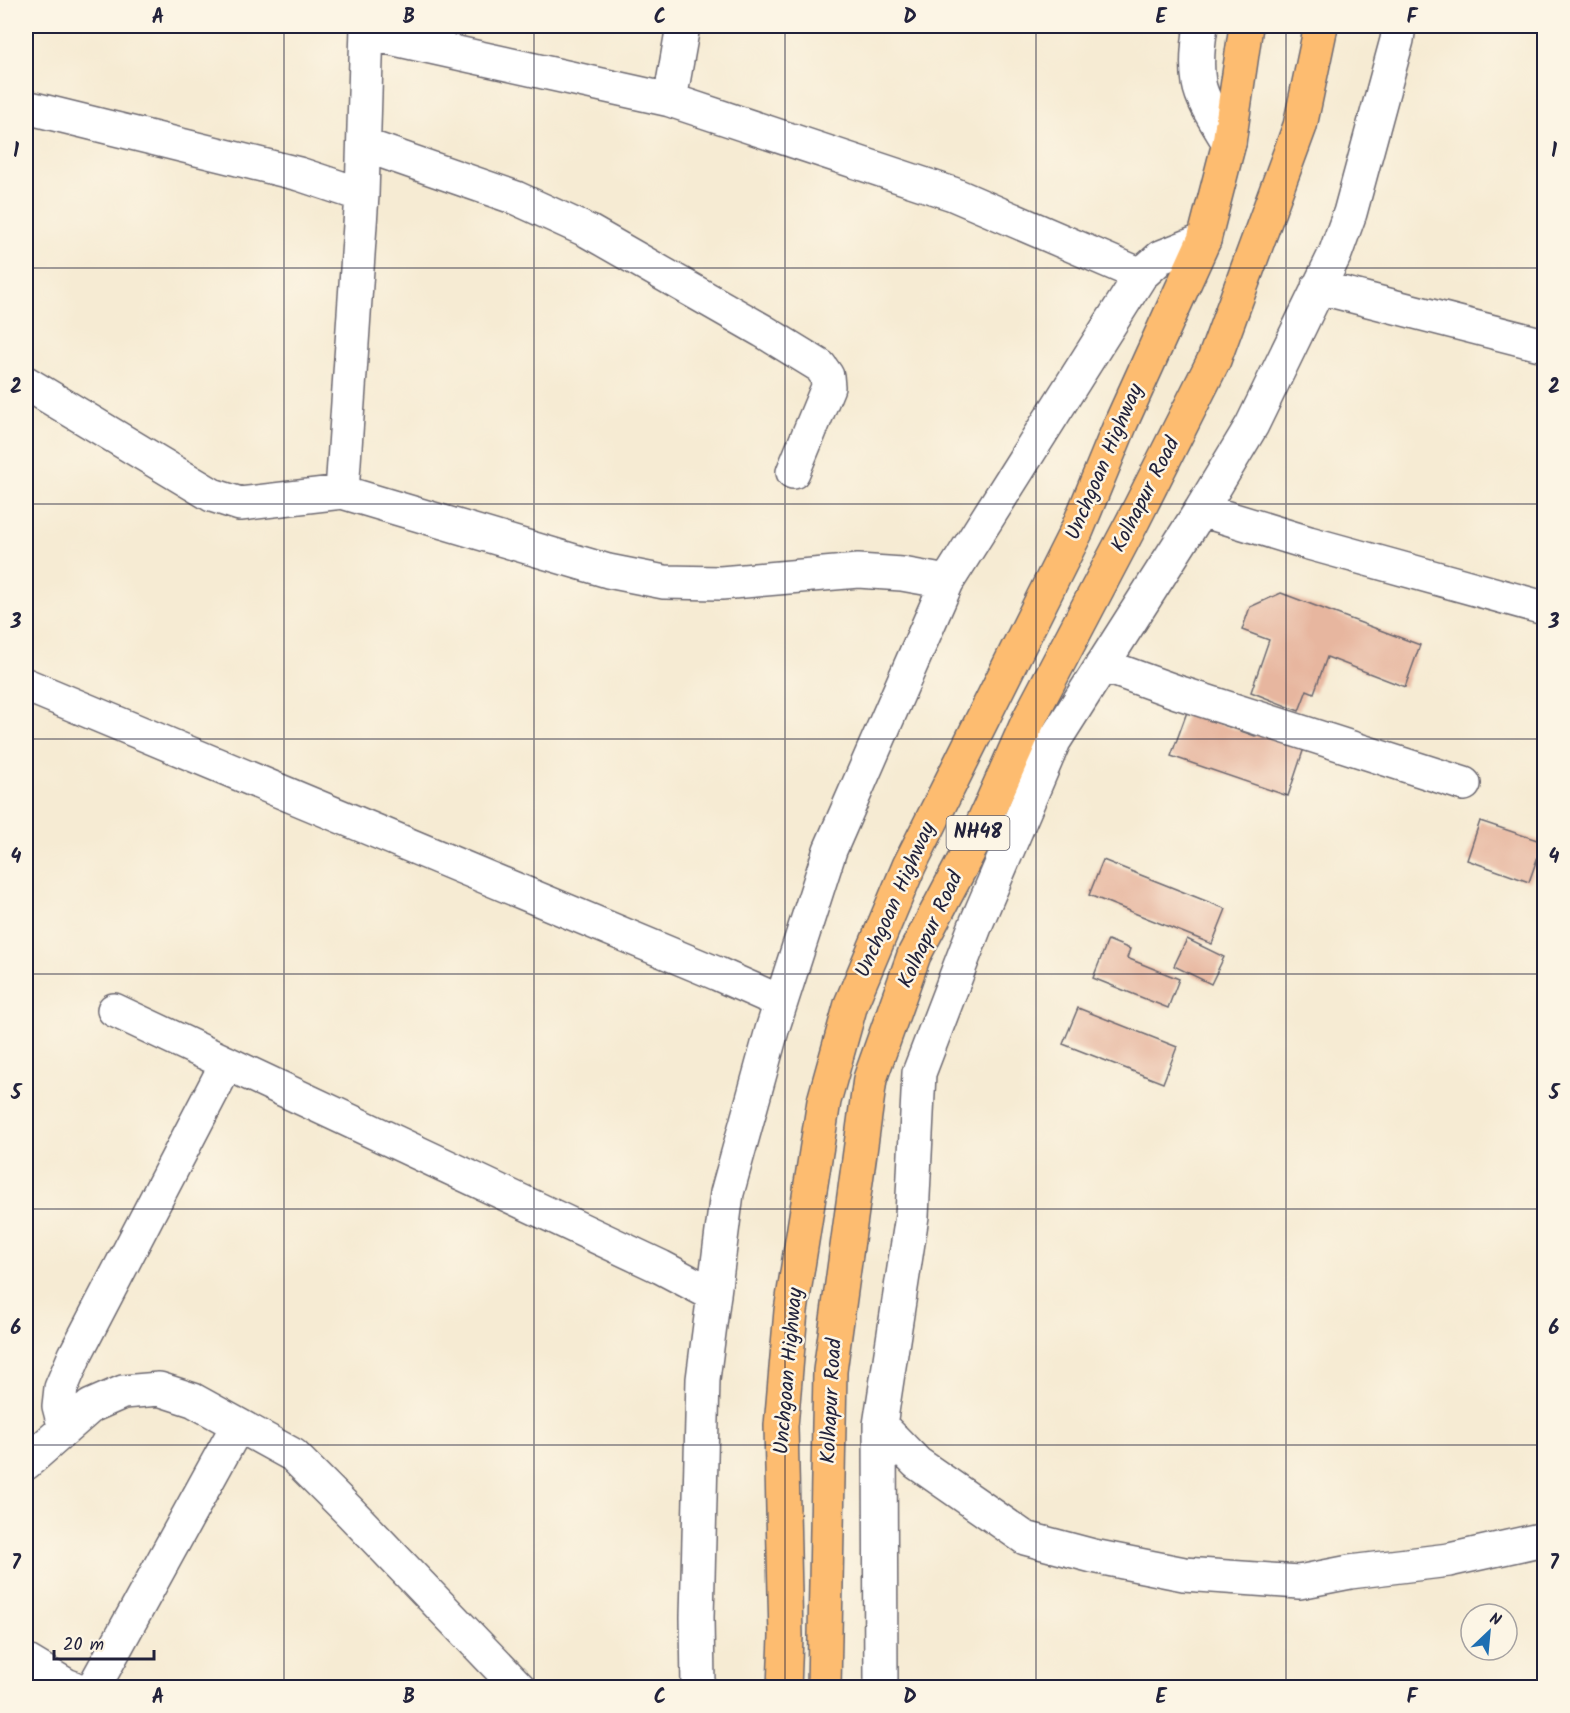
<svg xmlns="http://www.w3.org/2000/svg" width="1570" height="1713" viewBox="0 0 1570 1713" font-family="Kalam,sans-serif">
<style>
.building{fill:#e7b69f}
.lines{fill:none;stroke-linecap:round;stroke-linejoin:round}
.minor-casing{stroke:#6c6870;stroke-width:36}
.highway-casing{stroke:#6c6870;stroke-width:36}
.minor{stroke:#fff;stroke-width:33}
.highway{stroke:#fdbc6f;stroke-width:33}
.grid{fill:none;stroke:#22223b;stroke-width:1.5;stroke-opacity:0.55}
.labels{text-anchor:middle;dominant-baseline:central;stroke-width:5;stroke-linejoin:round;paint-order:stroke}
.shield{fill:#fcf5e5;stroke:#63616e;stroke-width:1.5}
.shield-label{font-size:20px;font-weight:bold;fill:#22223b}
.street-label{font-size:21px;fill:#22223b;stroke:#fcf5e5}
.neatline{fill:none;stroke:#22223b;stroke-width:2}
.grid-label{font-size:20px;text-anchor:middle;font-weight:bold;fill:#22223b}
</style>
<rect width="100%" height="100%" fill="#fcf5e5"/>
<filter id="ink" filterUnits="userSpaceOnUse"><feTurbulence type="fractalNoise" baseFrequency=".0167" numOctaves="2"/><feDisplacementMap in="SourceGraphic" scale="12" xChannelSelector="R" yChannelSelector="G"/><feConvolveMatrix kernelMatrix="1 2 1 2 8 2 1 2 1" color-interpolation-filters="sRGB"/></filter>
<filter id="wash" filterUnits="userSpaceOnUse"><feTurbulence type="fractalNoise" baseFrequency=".008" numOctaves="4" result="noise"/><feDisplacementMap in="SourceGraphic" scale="24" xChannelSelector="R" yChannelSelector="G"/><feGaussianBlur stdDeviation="1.35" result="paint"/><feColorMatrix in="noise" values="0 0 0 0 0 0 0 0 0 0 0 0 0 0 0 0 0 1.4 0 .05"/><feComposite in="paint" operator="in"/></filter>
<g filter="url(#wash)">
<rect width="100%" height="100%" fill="#f6ebd3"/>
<g id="blocks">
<path class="building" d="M1281,593L1420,645L1405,687L1327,657L1314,693L1307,690L1299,711L1251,692L1269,640L1242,630L1250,607Z
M1187,712L1255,736L1258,729L1305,745L1288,796L1171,756Z
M1480,821L1543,842L1529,882L1467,860Z
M1103,860L1226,909L1212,944L1089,895Z
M1187,939L1224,957L1211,984L1174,966Z
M1108,940L1130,949L1127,958L1179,979L1168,1008L1093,978Z
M1078,1008L1177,1047L1163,1083L1063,1044Z"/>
</g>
</g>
<g filter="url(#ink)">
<use href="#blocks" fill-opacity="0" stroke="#6c6870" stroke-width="1.5"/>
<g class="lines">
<g class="minor-casing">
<path id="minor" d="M1201,26C1198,44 1196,64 1199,83C1202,102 1219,126 1229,143
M367,33L670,100L953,194L1141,275
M670,100L683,26
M26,107L299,174L362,195
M364,145L516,198L588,231L763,331L820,366L827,376L828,387L793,472
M1318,287L1544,345
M26,383L212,495L240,504L342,492L608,571L664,582L721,583L858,571L902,574L947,582
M342,492L362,195L367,26
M1201,510L1309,543L1544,608
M1102,665L1177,692L1464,784
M26,685L718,974L781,1002
M114,1010L661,1267L714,1295
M880,1425L917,1463L1025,1538L1093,1556L1184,1574L1299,1582L1350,1572L1449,1560L1544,1539
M65,1429L59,1406L61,1388L75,1355L227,1063
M26,1463L91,1406L123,1392L159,1389L193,1400L293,1455L351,1513L519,1688
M26,1661L66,1685L74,1688
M90,1688L95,1685L238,1425
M698,1688L697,1617L703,1379L727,1193L772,1030L830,850L947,582L1141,275L1161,257L1204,240
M881,1688L880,1425L912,1216L919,1073L976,924L1054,741L1201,510L1252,425L1335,254L1350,213L1397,40L1399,26"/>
</g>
<g class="highway-casing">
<path id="highway" d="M784,1688L786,1636L781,1426L791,1311L824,1101L851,1004L909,866L1077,530L1121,423L1204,240L1229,143L1246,26
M824,1688L830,1371L870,1079L914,955L978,834L1029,719L1133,521L1214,360L1300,126L1321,26"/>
</g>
<use href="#minor" class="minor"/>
<use href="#highway" class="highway"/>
</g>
</g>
<path class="grid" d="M284,26V1688M534,26V1688M785,26V1688M1036,26V1688M1286,26V1688M26,268H1544M26,504H1544M26,739H1544M26,974H1544M26,1209H1544M26,1445H1544"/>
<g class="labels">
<rect class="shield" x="946.5" y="816" width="63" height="34" rx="4.5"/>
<g class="shield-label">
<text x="978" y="833">NH48</text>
</g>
<g class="street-label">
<text transform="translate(1105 462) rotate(-67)">Unchgoan Highway</text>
<text transform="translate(1146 495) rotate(-63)">Kolhapur Road</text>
<text transform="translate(896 900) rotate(-66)">Unchgoan Highway</text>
<text transform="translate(931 930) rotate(-65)">Kolhapur Road</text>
<text transform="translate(789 1371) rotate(-85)">Unchgoan Highway</text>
<text transform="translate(832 1401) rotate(-87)">Kolhapur Road</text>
</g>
</g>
<rect width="1570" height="1713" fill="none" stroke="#fcf5e5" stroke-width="66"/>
<g transform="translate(1489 1632) rotate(26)"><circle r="28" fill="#fcf5e5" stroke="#a5a1a1" stroke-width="1.5"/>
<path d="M0-4.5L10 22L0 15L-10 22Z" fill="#1f6fb2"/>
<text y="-9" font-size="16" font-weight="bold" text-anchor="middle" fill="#22223b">N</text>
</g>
<path d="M54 1650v9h100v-9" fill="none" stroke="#22223b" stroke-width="3"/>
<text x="63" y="1650" font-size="18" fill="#22223b" stroke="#fcf5e5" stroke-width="4.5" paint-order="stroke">20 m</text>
<rect x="33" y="33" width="1504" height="1647" class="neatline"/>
<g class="grid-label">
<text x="158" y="23">A</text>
<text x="409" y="23">B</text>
<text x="660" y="23">C</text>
<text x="910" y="23">D</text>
<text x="1161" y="23">E</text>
<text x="1412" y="23">F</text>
<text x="16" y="157">1</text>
<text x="1554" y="157">1</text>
<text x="16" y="393">2</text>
<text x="1554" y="393">2</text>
<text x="16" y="628">3</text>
<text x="1554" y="628">3</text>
<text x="16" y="863">4</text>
<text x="1554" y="863">4</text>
<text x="16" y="1099">5</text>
<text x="1554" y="1099">5</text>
<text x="16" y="1334">6</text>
<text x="1554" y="1334">6</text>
<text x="16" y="1569">7</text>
<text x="1554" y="1569">7</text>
<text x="158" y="1703">A</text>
<text x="409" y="1703">B</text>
<text x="660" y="1703">C</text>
<text x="910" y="1703">D</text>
<text x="1161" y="1703">E</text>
<text x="1412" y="1703">F</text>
</g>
</svg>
